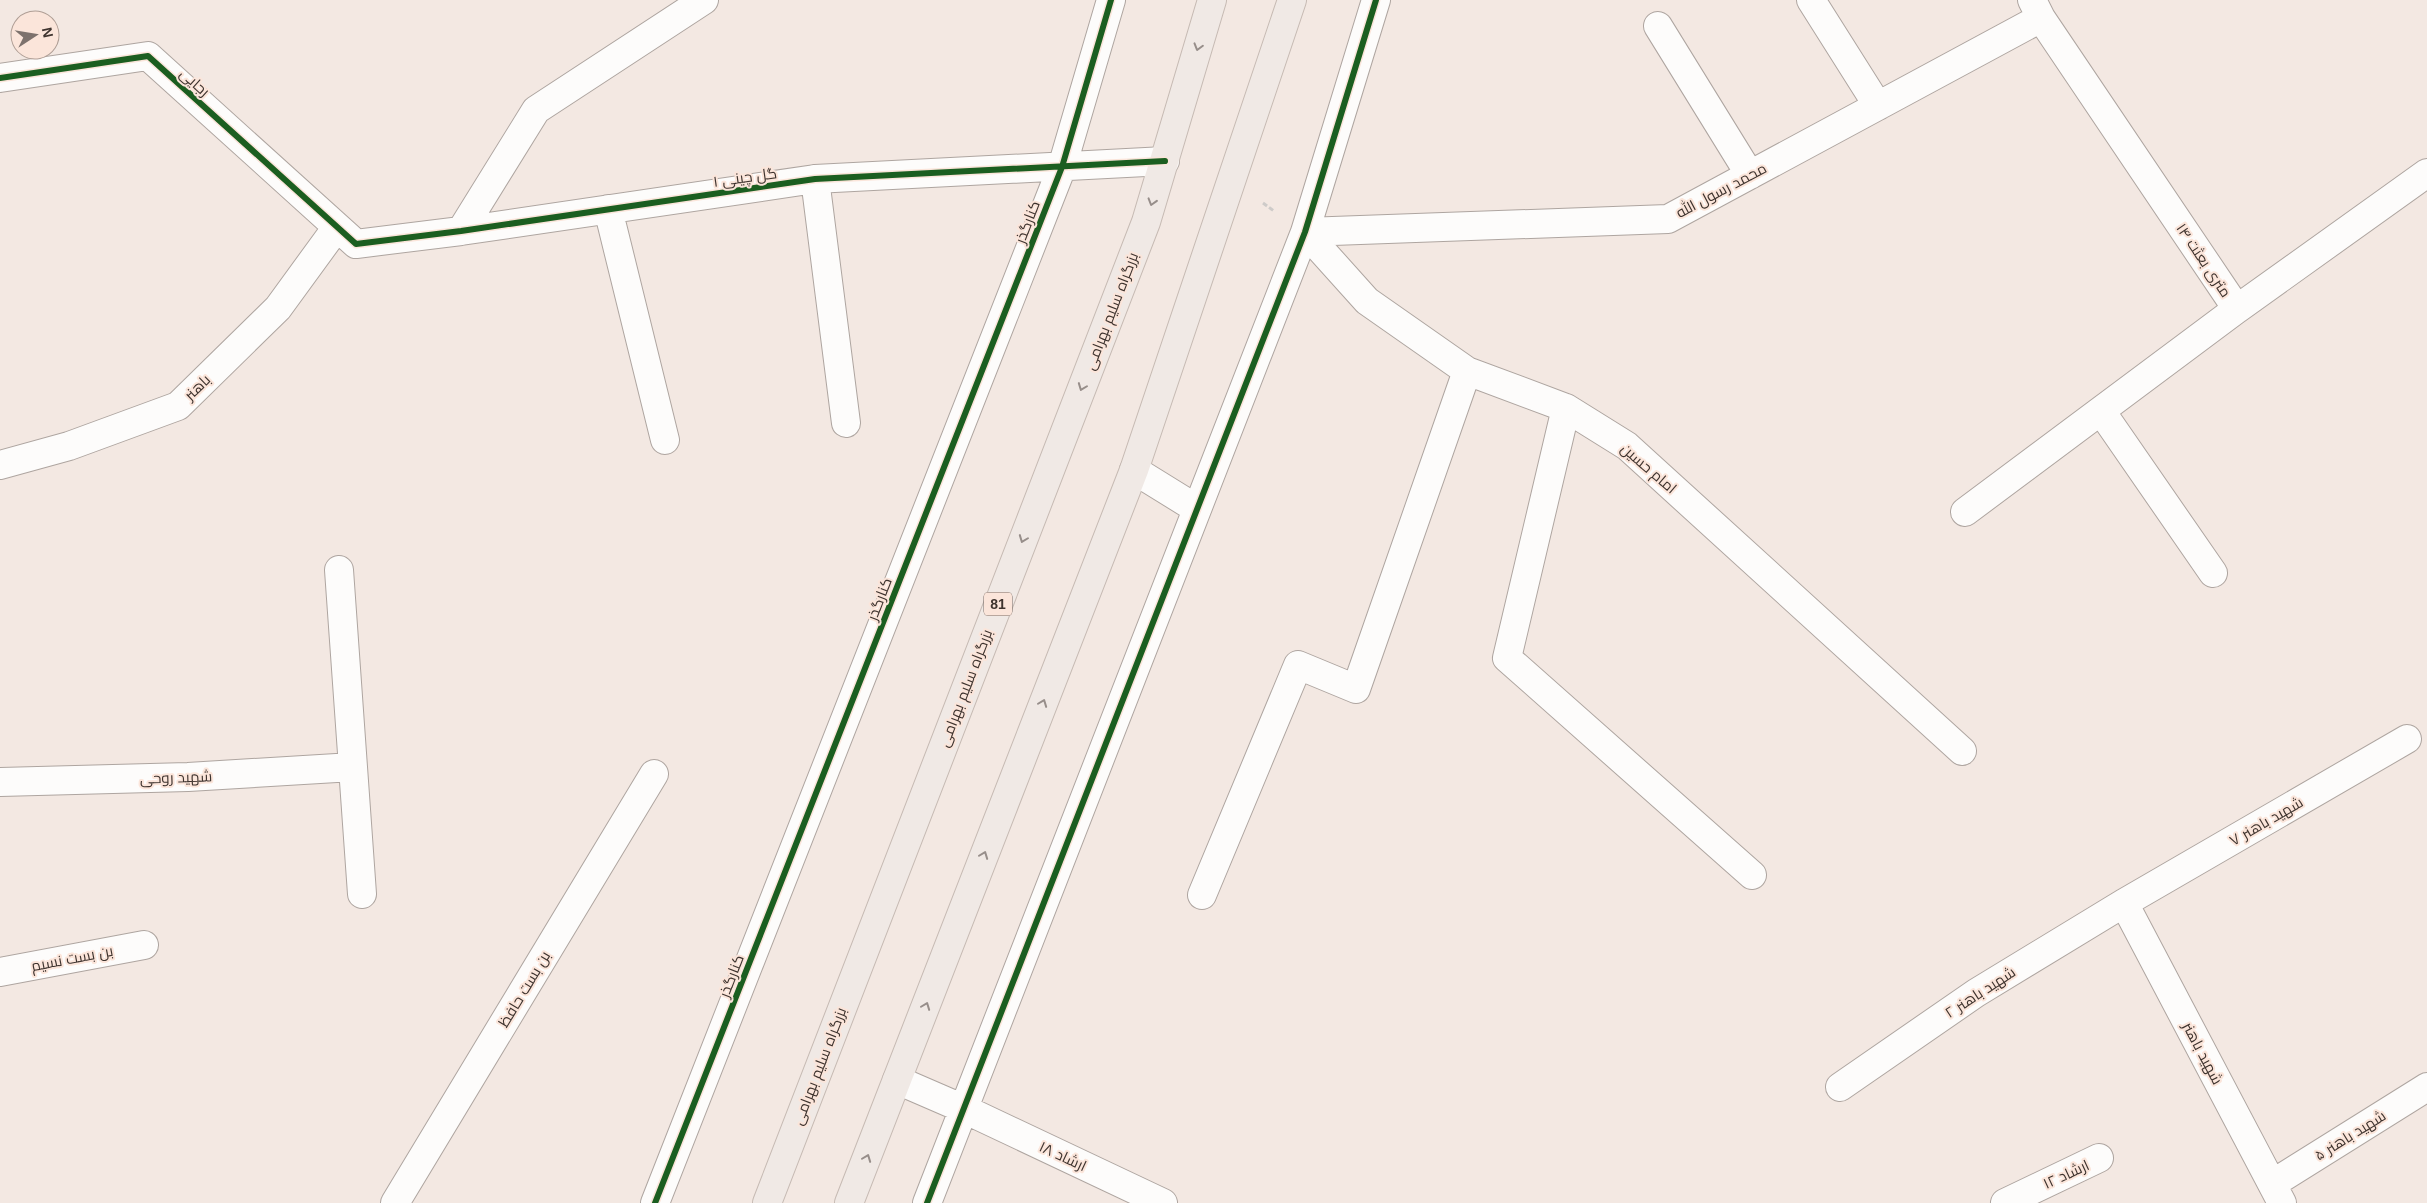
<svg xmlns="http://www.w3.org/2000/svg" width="2427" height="1203" viewBox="0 0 2427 1203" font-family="Arial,Cairo,sans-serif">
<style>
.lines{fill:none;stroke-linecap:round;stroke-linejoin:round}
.minor-casing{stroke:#aea5a0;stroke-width:30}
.highway-casing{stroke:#c6bab3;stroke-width:30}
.path{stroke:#cecbc9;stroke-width:3;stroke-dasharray:5 2.5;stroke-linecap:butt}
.minor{stroke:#fdfcfb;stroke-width:28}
.highway{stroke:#f0e9e5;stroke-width:28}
.cycleway-casing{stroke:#fbe5da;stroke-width:9}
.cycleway{stroke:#1b5e20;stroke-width:6}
.oneway{stroke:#978e8a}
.labels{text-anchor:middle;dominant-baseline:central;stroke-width:4;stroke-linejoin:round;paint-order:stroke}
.shield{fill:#fbe5da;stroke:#776862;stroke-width:1}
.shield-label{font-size:14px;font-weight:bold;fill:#3e332e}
.street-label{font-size:15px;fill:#3e332e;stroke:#fbe5da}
</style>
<rect width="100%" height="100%" fill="#f3e8e2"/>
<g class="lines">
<g class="minor-casing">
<path id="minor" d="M1811,0L1878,106
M2032,0L2041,18L2237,309L2427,173
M1658,26L1750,175
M0,78L148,56L356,244L461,231L815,179L1165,161
M815,179L846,423
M608,209L665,440
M461,231L536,110L704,0
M1305,232L1367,301L1467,371L1566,408L1627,446L1962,751
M1305,232L1668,219L2041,18
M1566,408L1507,658L1752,875
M2101,411L2213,573
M0,465L69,446L178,406L278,308L337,227
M1134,470L1197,509
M1965,512L2237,309
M339,570L362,894
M0,782L188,777L353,767
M1202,895L1298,665L1356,689L1467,371
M2124,903L2282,1203
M0,972L144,945
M897,1080L964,1109L1163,1203
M1840,1087L1976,993L2124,903L2407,739
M2272,1184L2427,1087
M395,1203L654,774
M655,1203L1062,167L1111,0
M927,1203L1305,232L1376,0
M2005,1203L2099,1158"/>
</g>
<g class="highway-casing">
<path id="highway" d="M767,1203L1146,222L1212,0
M849,1203L1134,470L1292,0"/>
</g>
<path class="path" d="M1263,203L1274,211"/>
<use href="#minor" class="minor"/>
<use href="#highway" class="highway"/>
<g class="cycleway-casing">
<path id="cycleway" d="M0,78L148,56L356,244L461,231L815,179L1165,161
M655,1203L1062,167L1111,0
M927,1203L1305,232L1376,0"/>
</g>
<use href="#cycleway" class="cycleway"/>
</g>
<defs><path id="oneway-chevron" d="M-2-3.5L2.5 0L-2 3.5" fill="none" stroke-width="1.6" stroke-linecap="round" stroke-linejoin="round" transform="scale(1.25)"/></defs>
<g class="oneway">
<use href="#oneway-chevron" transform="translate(1198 47) rotate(106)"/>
<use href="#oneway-chevron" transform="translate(1152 202) rotate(107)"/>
<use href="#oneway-chevron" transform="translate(1082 387) rotate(111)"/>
<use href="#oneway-chevron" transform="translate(1023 539) rotate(111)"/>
<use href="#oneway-chevron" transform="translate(1043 703) rotate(-69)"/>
<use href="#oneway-chevron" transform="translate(984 855) rotate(-69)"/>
<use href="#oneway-chevron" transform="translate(926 1006) rotate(-69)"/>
<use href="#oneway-chevron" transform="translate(867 1158) rotate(-69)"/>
</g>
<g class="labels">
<rect class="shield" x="984" y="592.5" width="28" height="23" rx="4"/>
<g class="shield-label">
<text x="998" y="604">81</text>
</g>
<g class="street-label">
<text transform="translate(195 82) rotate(42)">رجایی</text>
<text transform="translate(745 177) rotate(-8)">گل چینی ۱</text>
<text transform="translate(1721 190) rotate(-28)">محمد رسول الله</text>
<text transform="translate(1027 222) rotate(-69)">کنارگذر</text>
<text transform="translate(2204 260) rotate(56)">۱۴ متری بعثت</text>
<text transform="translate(1111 311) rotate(-69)">بزرگراه سلیم بهرامی</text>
<text transform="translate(197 387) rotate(-44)">باهنر</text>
<text transform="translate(1649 468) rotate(41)">امام حسین</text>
<text transform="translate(879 599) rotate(-69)">کنارگذر</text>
<text transform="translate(965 688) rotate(-69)">بزرگراه سلیم بهرامی</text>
<text transform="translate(176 777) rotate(-2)">شهید روحی</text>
<text transform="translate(2266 821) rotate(-30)">شهید باهنر ۷</text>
<text transform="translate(72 958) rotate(-11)">بن بست نسیم</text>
<text transform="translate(731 976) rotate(-69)">کنارگذر</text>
<text transform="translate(524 989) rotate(-59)">بن بست حافظ</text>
<text transform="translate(1980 992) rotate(-33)">شهید باهنر ۲</text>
<text transform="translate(2203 1053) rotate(62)">شهید باهنر</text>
<text transform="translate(819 1066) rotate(-69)">بزرگراه سلیم بهرامی</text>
<text transform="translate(2350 1135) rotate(-32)">شهید باهنر ۵</text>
<text transform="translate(1063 1156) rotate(25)">ارشاد ۱۸</text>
<text transform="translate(2066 1174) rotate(-25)">ارشاد ۱۲</text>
</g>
</g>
<g transform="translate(35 35) rotate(78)"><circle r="24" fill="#fbe5da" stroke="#af9e95"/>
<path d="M0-4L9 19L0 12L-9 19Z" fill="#7d726d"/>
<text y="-8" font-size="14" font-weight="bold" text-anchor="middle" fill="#3e332e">N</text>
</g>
</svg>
